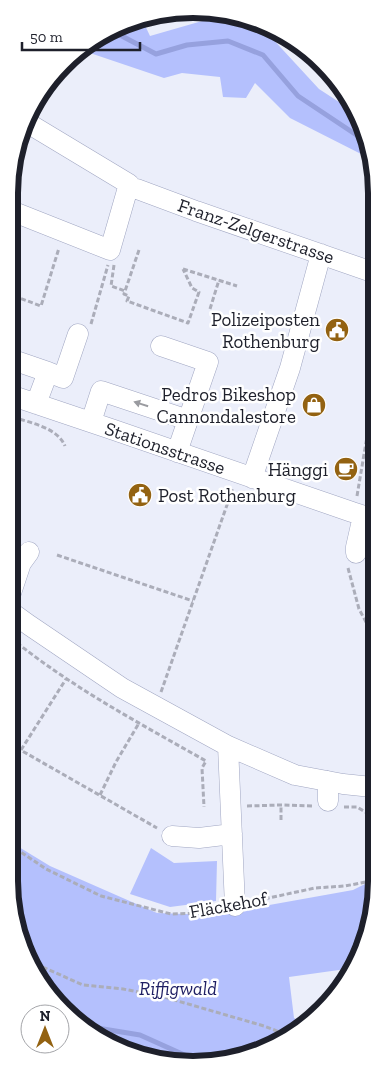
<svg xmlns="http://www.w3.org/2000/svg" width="386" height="1074" viewBox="0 0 386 1074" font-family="'Zilla Slab',serif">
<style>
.green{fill:#b4c0fd}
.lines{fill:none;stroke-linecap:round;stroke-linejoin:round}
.stream{stroke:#96a1de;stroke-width:5}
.minor-casing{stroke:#a0a6c2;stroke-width:21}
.path{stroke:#abadb9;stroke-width:3;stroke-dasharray:5 2.5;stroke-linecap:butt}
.minor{stroke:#fff;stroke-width:20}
.oneway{fill:#9a9ba0}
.labels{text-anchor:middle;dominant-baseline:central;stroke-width:5;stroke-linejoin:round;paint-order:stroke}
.street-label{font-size:19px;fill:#1e202b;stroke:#fff}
.poi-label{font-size:19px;fill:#1e202b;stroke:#fff;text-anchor:end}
.park-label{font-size:19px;font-style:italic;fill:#1e1e63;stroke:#fff}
.rim{fill:none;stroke:#1e202b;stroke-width:6}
</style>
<rect width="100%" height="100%" fill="#ebeefa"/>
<path class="green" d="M216,17L271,37L319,89L359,115L372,158L363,155L290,118L255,83L246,98L223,97L220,77L182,73L164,78L87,52V45L101,34L142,19L150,36Z
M9,841L50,866L157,913L213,915L353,890L371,881V928L353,968L289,977L294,1018L305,1024L296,1034L240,1059L169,1064L111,1046L55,1003L23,951L9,881Z
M151,848L174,863L217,861L216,901L170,907L130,894Z"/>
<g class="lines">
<path class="stream" d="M115,29L118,34L156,54L187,45L228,41L263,55L298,96L367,142
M85,1026L140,1035L200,1062"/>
<g class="minor-casing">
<path id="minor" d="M137,189L196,211L375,273
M14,212L110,250L129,184L26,122
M161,346L208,362L177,452
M13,360L48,372L36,404
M48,372L63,378L78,334
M13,396L114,430L352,512L374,519
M91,422L101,391L188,420
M252,478L290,368L321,254
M356,553V547L363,516
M11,593L21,563L29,552
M11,612L29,625L122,688L228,746L295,775L343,784L372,787
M228,746L235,906
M328,801V781
M172,836L199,838L232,834"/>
</g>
<path class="path" d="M159,14L165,16L203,13
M280,32L289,38L301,51L305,49
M139,250L124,294L129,296L127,301L188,323L199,292L192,288L183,269
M114,265L111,286L125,291
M183,269L237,286
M14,296L41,306L59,248
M210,309L219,280
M91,324L108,265
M13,417C30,423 57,427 65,446
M357,496L374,395
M57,555L193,601
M348,568L359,609L373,635
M11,638C71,687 139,723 206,761L202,768L204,807
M161,692L233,488
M10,744L157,828
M21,750L66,679
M100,795L116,762L139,723
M247,806L281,805L313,806
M344,807H357L367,813L368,821
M367,813L372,807
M281,820V805
M9,844L46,869L101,896L171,914L208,913L220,910
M250,902L315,888L345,886L371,881
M29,961L83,985L123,989L164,997L264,1026L290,1036"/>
<use href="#minor" class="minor"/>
</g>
<defs><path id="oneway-solid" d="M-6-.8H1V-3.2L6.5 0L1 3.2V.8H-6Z" transform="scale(1.25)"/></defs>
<use class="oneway" href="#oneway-solid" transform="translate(141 404) rotate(-162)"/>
<defs>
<g id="civic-disc" transform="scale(1.25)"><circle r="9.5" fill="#936211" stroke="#fff"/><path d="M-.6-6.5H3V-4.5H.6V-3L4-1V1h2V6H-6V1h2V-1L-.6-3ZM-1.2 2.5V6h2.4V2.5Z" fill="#fff"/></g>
<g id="shop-disc" transform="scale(1.25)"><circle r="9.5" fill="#936211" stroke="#fff"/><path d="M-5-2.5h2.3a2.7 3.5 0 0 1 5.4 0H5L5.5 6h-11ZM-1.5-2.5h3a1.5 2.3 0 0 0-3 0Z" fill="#fff"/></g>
<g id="cafe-disc" transform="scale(1.25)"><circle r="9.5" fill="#936211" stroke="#fff"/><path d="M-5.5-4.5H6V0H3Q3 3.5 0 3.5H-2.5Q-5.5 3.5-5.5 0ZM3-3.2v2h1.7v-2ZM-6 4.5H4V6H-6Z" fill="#fff"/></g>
</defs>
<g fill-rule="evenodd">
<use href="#civic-disc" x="337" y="330"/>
<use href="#shop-disc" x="314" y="405"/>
<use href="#cafe-disc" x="346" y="469"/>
<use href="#civic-disc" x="140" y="495"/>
</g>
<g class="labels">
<g class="street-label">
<text transform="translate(256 231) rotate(19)">Franz-Zelgerstrasse</text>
<text transform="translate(165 448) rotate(19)">Stationsstrasse</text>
<text transform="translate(228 905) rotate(-10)">Fläckehof</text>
</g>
<g class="poi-label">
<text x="320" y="319">Polizeiposten<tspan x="320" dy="22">Rothenburg</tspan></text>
<text x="296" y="394">Pedros Bikeshop<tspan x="296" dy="22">Cannondalestore</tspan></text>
<text x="328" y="469">Hänggi</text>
<text x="158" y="495" text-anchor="start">Post Rothenburg</text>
</g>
<g class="park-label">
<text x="178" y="988">Riffigwald</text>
</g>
</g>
<path d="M0 0H386V1074H0ZM193 18H193A175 175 0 0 1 368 193V881A175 175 0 0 1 193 1056H193A175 175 0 0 1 18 881V193A175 175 0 0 1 193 18Z" fill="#fff" fill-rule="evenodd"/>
<path class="rim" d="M193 18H193A175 175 0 0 1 368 193V881A175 175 0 0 1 193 1056H193A175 175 0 0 1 18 881V193A175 175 0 0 1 193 18Z"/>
<g transform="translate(45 1029)"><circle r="24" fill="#ffffff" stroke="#a5a6aa"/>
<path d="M0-4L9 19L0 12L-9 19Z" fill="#936211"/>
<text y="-8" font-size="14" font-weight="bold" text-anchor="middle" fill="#1e202b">N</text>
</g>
<path d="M22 42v8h118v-8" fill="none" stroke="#1e202b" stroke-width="2.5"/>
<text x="30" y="42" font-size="15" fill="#1e202b" stroke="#ffffff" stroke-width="4" paint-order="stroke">50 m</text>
</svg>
